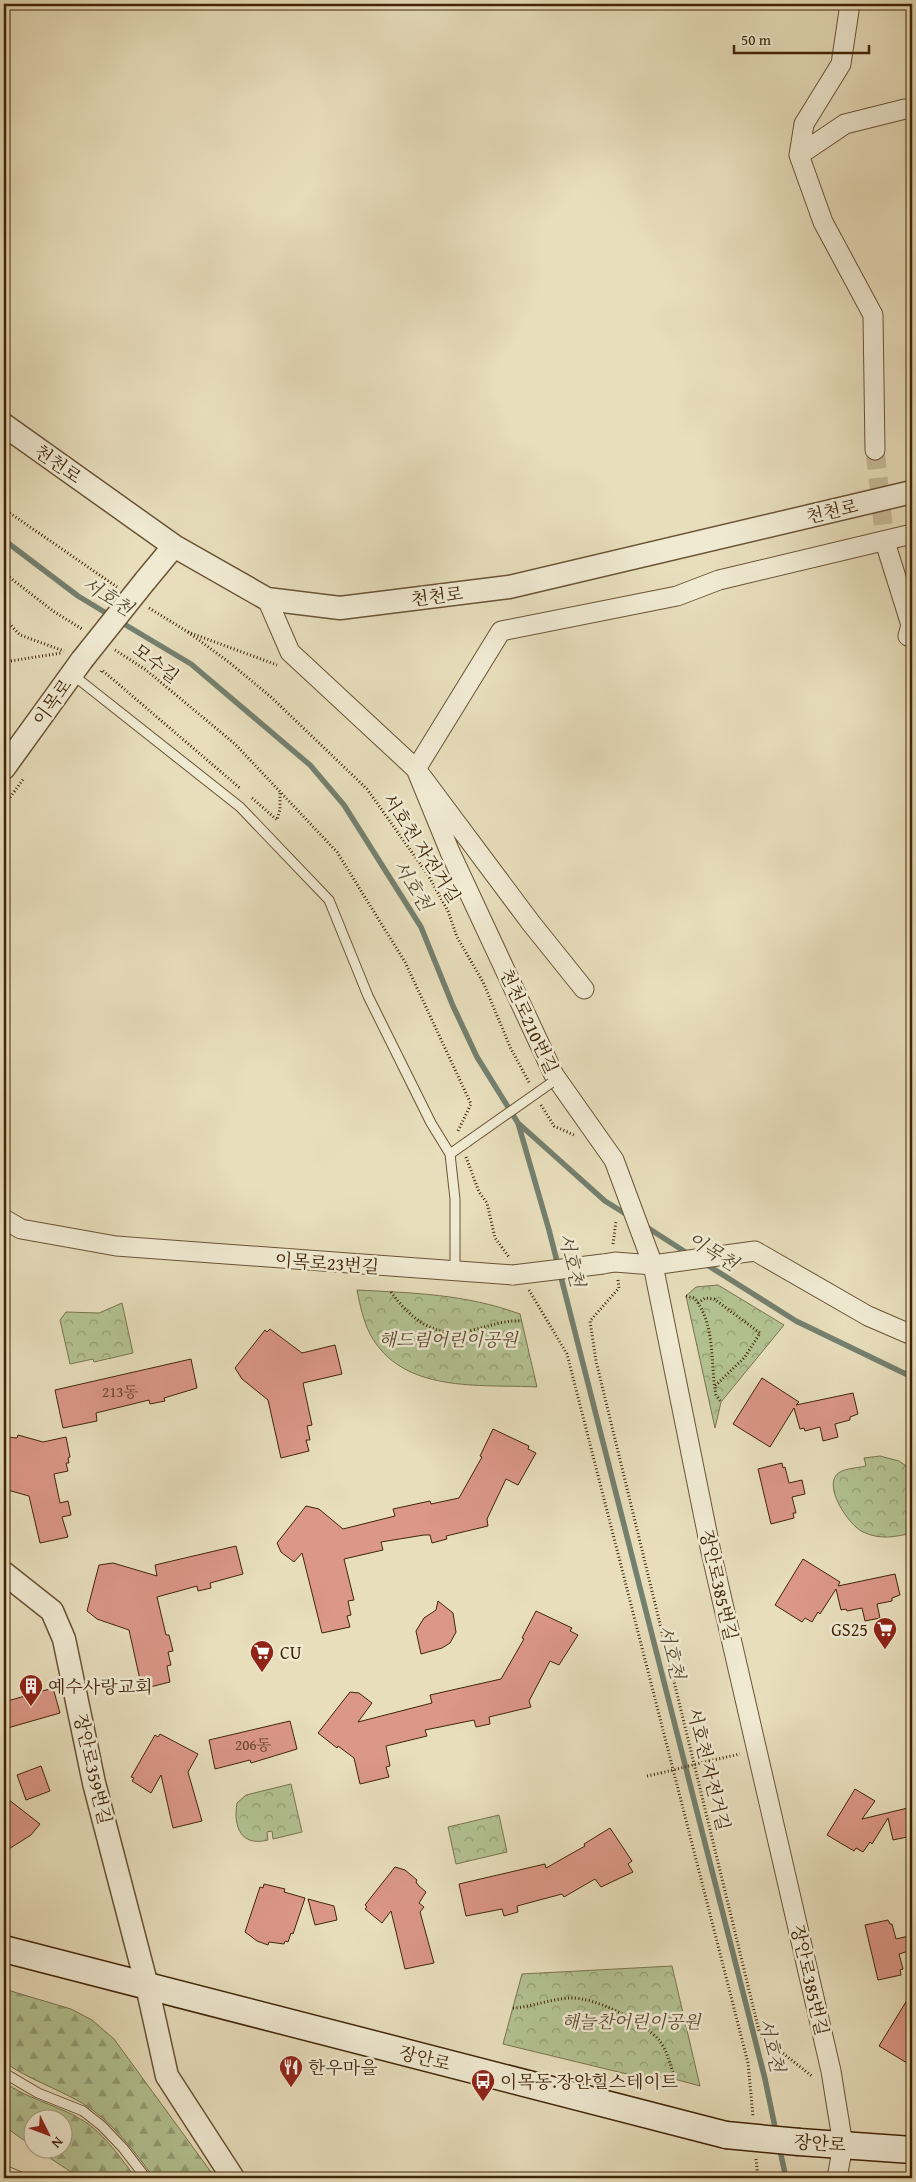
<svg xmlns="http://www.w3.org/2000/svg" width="916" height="2182" viewBox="0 0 916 2182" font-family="'Gentium Book Plus','Noto Serif KR',serif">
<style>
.forest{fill:url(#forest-firs);stroke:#7a744c}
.park{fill:url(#park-crowns);stroke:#7a744c}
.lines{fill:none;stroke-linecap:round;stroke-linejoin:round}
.stream{stroke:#74806f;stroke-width:5.5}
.building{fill:#db9787;stroke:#402507}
.minor-tunnel{stroke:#c6b998;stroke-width:19;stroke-dasharray:19 9;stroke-linecap:butt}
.service-casing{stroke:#6a5334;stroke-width:11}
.minor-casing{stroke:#6a5334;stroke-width:21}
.tertiary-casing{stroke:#6a5334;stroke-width:25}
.secondary-casing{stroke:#402507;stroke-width:29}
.path{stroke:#402507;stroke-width:3;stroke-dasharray:1 2.5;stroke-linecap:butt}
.service{stroke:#f0ead3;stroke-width:9}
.minor{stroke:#f0ead3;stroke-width:19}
.tertiary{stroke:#f0ead3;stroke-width:22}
.secondary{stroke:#f0ead3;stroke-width:26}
.service-bridge-casing{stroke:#6a5334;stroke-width:11;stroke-linecap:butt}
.minor-bridge-casing{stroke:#6a5334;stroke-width:21;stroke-linecap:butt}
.tertiary-bridge-casing{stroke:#6a5334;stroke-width:25;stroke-linecap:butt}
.secondary-bridge-casing{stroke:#402507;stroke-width:29;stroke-linecap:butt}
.path-bridge{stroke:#402507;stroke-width:3;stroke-dasharray:1 2.5;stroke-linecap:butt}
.service-bridge{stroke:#f0ead3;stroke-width:9}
.minor-bridge{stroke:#f0ead3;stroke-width:19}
.tertiary-bridge{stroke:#f0ead3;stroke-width:22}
.secondary-bridge{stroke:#f0ead3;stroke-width:26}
.labels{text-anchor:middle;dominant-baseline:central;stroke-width:5;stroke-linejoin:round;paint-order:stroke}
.number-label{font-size:15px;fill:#674227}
.street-label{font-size:18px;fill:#402507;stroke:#f0ead3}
.park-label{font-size:18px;font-style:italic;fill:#5d4c2a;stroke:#f0ead3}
.poi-label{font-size:18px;fill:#402507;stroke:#f0ead3;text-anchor:start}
.water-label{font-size:19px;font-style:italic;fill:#564b32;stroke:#f0ead3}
</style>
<defs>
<pattern id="forest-firs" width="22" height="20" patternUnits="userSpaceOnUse" patternTransform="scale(1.25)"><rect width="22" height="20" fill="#b3c292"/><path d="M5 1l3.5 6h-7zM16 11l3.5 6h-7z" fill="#939d75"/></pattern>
<pattern id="park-crowns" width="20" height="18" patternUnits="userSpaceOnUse" patternTransform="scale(1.25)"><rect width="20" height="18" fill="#b3c292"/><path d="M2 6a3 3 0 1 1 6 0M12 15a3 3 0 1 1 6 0" fill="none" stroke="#939d75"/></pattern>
</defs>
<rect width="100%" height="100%" fill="#e8debc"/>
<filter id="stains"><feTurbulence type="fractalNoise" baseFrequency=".004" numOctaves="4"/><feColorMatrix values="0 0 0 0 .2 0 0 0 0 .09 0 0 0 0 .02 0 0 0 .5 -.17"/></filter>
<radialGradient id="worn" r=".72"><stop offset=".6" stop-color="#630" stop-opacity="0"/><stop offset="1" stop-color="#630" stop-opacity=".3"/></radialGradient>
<path class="forest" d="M4,1989L71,2009L92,2020L114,2039L211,2172L210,2178H154C134,2151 112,2121 82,2103C56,2088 28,2079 4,2062Z
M4,2082C26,2098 53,2104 77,2117C102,2130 119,2156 136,2178H80L38,2150H62V2120H32V2146L4,2126Z"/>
<path class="park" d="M718,1285L784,1325L721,1402L715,1428L686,1296L696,1287Z
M357,1290C414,1293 465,1294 520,1314L537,1387C480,1384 402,1394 370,1334C363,1320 360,1305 357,1290Z
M122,1303L133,1353L94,1362L93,1359L70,1364L60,1320L66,1312L99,1313Z
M880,1456L899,1461L912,1470V1533C895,1537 880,1540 863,1532C849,1526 820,1483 840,1472C847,1468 858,1468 866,1466L864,1458Z
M291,1784L302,1832L273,1839L272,1831L267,1832L268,1840C241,1847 233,1827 237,1803L246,1795Z
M499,1815L507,1852L456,1864L448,1827Z
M672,1966L700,2086L667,2077L635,2076L503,2044L522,1974Z"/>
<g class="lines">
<path class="stream" d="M4,540L78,596L111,616
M119,621L191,664L310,765L344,805L421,927L453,1006L477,1057L518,1123L549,1230L765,2079L776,2132
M518,1123L605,1201L629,1216
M645,1226L690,1255
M704,1263L796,1321L912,1377
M779,2146L786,2178"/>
</g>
<path class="building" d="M270,1329L302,1353L335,1345L342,1374L303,1383L312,1425L307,1426L310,1440H306L309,1451L281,1458L268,1400L242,1379L235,1368L265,1330L267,1332Z
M191,1359L197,1388L164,1398L165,1401L150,1404L149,1400L96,1413L97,1421L63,1428L55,1390Z
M762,1378L799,1402L796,1405L853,1393L858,1414L850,1417V1420L835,1424L838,1437L823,1441L820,1427L805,1431L804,1428L800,1429L794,1408L770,1447L733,1424Z
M493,1429L529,1446L528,1449L536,1453L518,1485L506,1479L487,1519L488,1526L446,1536L447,1539L432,1543L430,1535H424L381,1542L383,1550L344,1559L354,1600L348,1601L351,1615L347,1616L350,1627L322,1633L302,1553L294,1562L281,1552L277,1543L306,1506L319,1509L343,1529L395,1516L393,1509L430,1501L431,1504L459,1498L482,1457L480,1456Z
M18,1435L43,1442L66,1437L70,1457L68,1458L69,1463H66L68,1471L54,1474L60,1503L68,1501L71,1515L62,1517L68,1537L40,1543L29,1496L4,1489V1446L7,1437L17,1438Z
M782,1463L783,1468L785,1467L789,1483L802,1480L805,1494L792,1497L796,1513H793L794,1518L771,1524L758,1469Z
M236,1546L243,1574L210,1583L211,1588L198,1591L197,1586L157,1597L166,1635H169L173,1651L168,1652L171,1665L167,1666L170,1682L142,1689L129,1630L97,1619L87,1611L99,1565L113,1563L157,1576L155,1565Z
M803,1559L840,1582L838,1586L895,1574L900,1595L892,1598V1601L877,1604L880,1618L865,1621L862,1608L847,1611L846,1609L841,1610L836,1589L820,1614L818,1612L812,1622L805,1618L802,1622L775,1605Z
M438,1601L453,1613L456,1632L450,1643L442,1648L421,1654L416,1631L424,1618L436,1610Z
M536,1611L572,1628L570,1631L578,1635L559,1665L550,1661L529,1701L531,1707L489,1717L490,1724L476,1727L474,1720L425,1730L427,1736L386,1746L390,1766L386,1767L389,1777L360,1784L354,1758L338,1746L337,1748L318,1733L350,1692L359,1693L372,1703L358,1722L432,1703L430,1695L501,1679L524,1639L522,1638Z
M53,1688L60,1713L4,1729V1702Z
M290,1721L297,1749L251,1763L250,1760L215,1769L209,1740Z
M160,1734L198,1754L188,1772L202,1821L173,1828L161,1775L151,1793L132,1781L134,1778L131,1777L155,1735L158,1737Z
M41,1766L50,1791L26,1800L17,1775Z
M855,1789L875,1801L862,1819L912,1807V1836L893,1840L888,1818L872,1844L870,1842L863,1852L856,1848L854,1851L827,1835Z
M4,1796L40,1824L31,1835L4,1852Z
M610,1828L632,1861L628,1864L633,1872L601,1887L595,1879L564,1897L562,1894L517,1906L518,1912L504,1916L502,1909L466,1916L459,1884L545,1864L546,1868L585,1846L584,1844Z
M395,1867L405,1870L417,1880L416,1882L419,1886L426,1892L419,1903L424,1907L420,1912L434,1963L405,1969L391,1911L382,1923L365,1909L367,1907L365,1905Z
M264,1884L285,1889L284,1892L305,1898L293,1934L291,1933L288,1942L285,1941L284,1944L269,1942L268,1945L257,1941L245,1932L260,1887L263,1888Z
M308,1899L334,1906L337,1920L315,1925Z
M888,1920L890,1924H892L896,1939L909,1936L912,1950L899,1954L903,1969L900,1970L901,1975L878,1980L865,1925Z
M912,1992V2054L907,2063L879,2046Z"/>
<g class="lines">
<path class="minor-tunnel" d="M875,450L885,542"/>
<g class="service-casing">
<path id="service" d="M73,675L240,807L329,900L368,996L431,1123L450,1154
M455,1272V1199L450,1154L467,1142
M4,2073L38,2093L83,2111L102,2126L123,2148L146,2178
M4,2170L23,2178"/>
</g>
<g class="minor-casing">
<path id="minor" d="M850,4L841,64L804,124L799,155L823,222L873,315L875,450
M799,155L845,124L905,109H912
M885,542L911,625L908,636L912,638
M267,599L290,652L416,769L450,852L554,1075L614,1160L653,1265L711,1552L831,2071L843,2145L837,2178
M584,989L531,923L416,769L501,631L677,596L719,580L912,534
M4,1219L21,1229L116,1246L513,1275
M603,1264L615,1262L653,1265L755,1251L868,1316L912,1335"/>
</g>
<g class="tertiary-casing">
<path id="tertiary" d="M4,425L174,546L267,599L340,608L509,587L912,492
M145,581L174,546
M4,768L82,660
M4,1573L52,1611L64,1639L94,1783L147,1986L167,2076L233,2178"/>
</g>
<g class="secondary-casing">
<path id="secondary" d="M4,1949L726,2135
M799,2142L912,2150"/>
</g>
<path class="path" d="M4,509L117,587
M4,573L53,611L82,629
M149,608L188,632L277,665
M4,618L20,635L64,651
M188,632L230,663L271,697L367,789L428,875L448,911L457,937L483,982L511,1049L530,1084
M115,650L146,670L235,744L337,852L405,962L471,1104L457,1133
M4,662L61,653
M101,672L102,670L241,789
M252,798L277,820L280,809V792
M4,806L24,778
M541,1105L554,1126L574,1135
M466,1157L479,1192L487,1203L495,1238L509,1257
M613,1244L616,1221
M618,1280L619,1288L590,1321L596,1361L760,2035L813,2077
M529,1290L567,1354L748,2063L753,2116
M391,1292C411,1320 437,1340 473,1330C490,1326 504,1320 522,1321
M686,1296L694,1298C716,1323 710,1364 716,1395L721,1402
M698,1303L705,1298L714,1299L760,1333L745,1357L715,1386
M709,1761L740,1754
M647,1776L661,1773
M513,2008C532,2007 550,1999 570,1998C595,1997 642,2021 659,2040C667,2050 671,2067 675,2079
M756,2159L758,2178"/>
<use href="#service" class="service"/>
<use href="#minor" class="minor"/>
<use href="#tertiary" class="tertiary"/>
<use href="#secondary" class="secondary"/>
<g class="service-bridge-casing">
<path id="service-bridge" d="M467,1142L551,1083"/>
</g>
<g class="minor-bridge-casing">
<path id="minor-bridge" d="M513,1275L603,1264"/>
</g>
<g class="tertiary-bridge-casing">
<path id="tertiary-bridge" d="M82,660L145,581"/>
</g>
<g class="secondary-bridge-casing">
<path id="secondary-bridge" d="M726,2135L799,2142"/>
</g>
<path class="path-bridge" d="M661,1773L709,1761"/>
<use href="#service-bridge" class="service-bridge"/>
<use href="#minor-bridge" class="minor-bridge"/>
<use href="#tertiary-bridge" class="tertiary-bridge"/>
<use href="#secondary-bridge" class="secondary-bridge"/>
</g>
<defs>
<g id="supermarket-pin" transform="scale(1.25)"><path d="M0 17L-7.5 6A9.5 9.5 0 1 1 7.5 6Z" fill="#8f2418" stroke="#f0ead3"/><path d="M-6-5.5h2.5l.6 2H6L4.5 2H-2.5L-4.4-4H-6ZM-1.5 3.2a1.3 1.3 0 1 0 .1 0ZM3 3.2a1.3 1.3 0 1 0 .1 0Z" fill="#fff"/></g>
<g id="building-pin" transform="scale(1.25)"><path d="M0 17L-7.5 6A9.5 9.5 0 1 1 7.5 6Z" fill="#8f2418" stroke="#f0ead3"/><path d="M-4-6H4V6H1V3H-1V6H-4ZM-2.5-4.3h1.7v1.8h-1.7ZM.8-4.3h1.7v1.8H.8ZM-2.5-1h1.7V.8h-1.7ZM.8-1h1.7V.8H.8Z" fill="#fff"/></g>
<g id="restaurant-pin" transform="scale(1.25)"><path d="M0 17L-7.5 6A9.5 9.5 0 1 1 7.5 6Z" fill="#8f2418" stroke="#f0ead3"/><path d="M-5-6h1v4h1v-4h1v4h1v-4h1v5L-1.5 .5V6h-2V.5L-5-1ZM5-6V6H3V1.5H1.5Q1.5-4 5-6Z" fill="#fff"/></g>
<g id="bus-pin" transform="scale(1.25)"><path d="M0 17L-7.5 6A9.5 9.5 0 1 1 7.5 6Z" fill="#8f2418" stroke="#f0ead3"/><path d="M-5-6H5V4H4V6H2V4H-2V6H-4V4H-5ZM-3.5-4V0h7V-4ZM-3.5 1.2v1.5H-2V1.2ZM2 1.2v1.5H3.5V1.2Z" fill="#fff"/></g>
</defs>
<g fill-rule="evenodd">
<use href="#supermarket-pin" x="885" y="1629"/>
<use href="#supermarket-pin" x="262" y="1652"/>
<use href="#building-pin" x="31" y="1686"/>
<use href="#restaurant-pin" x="291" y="2067"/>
<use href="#bus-pin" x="483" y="2081"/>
</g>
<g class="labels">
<g class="number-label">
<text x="120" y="1391">213동</text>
<text x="253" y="1744">206동</text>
</g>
<g class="street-label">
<text transform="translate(58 464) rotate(35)">천천로</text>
<text transform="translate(832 511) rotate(-13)">천천로</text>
<text transform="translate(437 596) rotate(-7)">천천로</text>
<text transform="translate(156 663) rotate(37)">모수길</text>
<text transform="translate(52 702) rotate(-54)">이목로</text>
<text transform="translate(422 848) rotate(57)">서호천 자전거길</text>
<text transform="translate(529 1021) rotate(65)">천천로210번길</text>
<text transform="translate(327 1263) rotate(4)">이목로23번길</text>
<text transform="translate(719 1585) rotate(77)">장안로385번길</text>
<text transform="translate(93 1769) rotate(77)">장안로359번길</text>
<text transform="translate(709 1769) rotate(76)">서호천 자전거길</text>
<text transform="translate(810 1980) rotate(77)">장안로385번길</text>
<text transform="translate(425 2058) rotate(14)">장안로</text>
<text transform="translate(820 2143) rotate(4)">장안로</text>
</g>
<g class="park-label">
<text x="448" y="1339">해드림어린이공원</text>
<text x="631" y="2021">해늘찬어린이공원</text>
</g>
<g class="poi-label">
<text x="868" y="1629" text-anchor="end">GS25</text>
<text x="280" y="1652">CU</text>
<text x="48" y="1686">예수사랑교회</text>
<text x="308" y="2067">한우마을</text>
<text x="500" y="2081">이목동.장안힐스테이트</text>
</g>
<g class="water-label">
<text transform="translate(108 596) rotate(32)">서호천</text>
<text transform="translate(413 885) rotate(58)">서호천</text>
<text transform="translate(713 1251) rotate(32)">이목천</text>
<text transform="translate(572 1260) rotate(76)">서호천</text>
<text transform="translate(672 1652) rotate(76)">서호천</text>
<text transform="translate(772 2045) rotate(76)">서호천</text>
</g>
</g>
<rect width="916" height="2182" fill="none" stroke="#e8debc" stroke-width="20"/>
<rect x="5" y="5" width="906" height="2172" fill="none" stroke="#402507" stroke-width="2.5"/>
<rect x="10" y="10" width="896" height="2162" fill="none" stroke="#402507"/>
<g transform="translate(48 2134) rotate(132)"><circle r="24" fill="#f0ead3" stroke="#aa9b81"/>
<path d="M0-4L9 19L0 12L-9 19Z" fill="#8f2418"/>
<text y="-8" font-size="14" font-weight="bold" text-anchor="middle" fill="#402507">N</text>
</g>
<path d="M734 45v8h135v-8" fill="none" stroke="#402507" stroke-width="2.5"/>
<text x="741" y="45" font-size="15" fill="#402507" stroke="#f0ead3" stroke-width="4" paint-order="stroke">50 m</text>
<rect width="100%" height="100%" filter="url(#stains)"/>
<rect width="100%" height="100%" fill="url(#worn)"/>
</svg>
